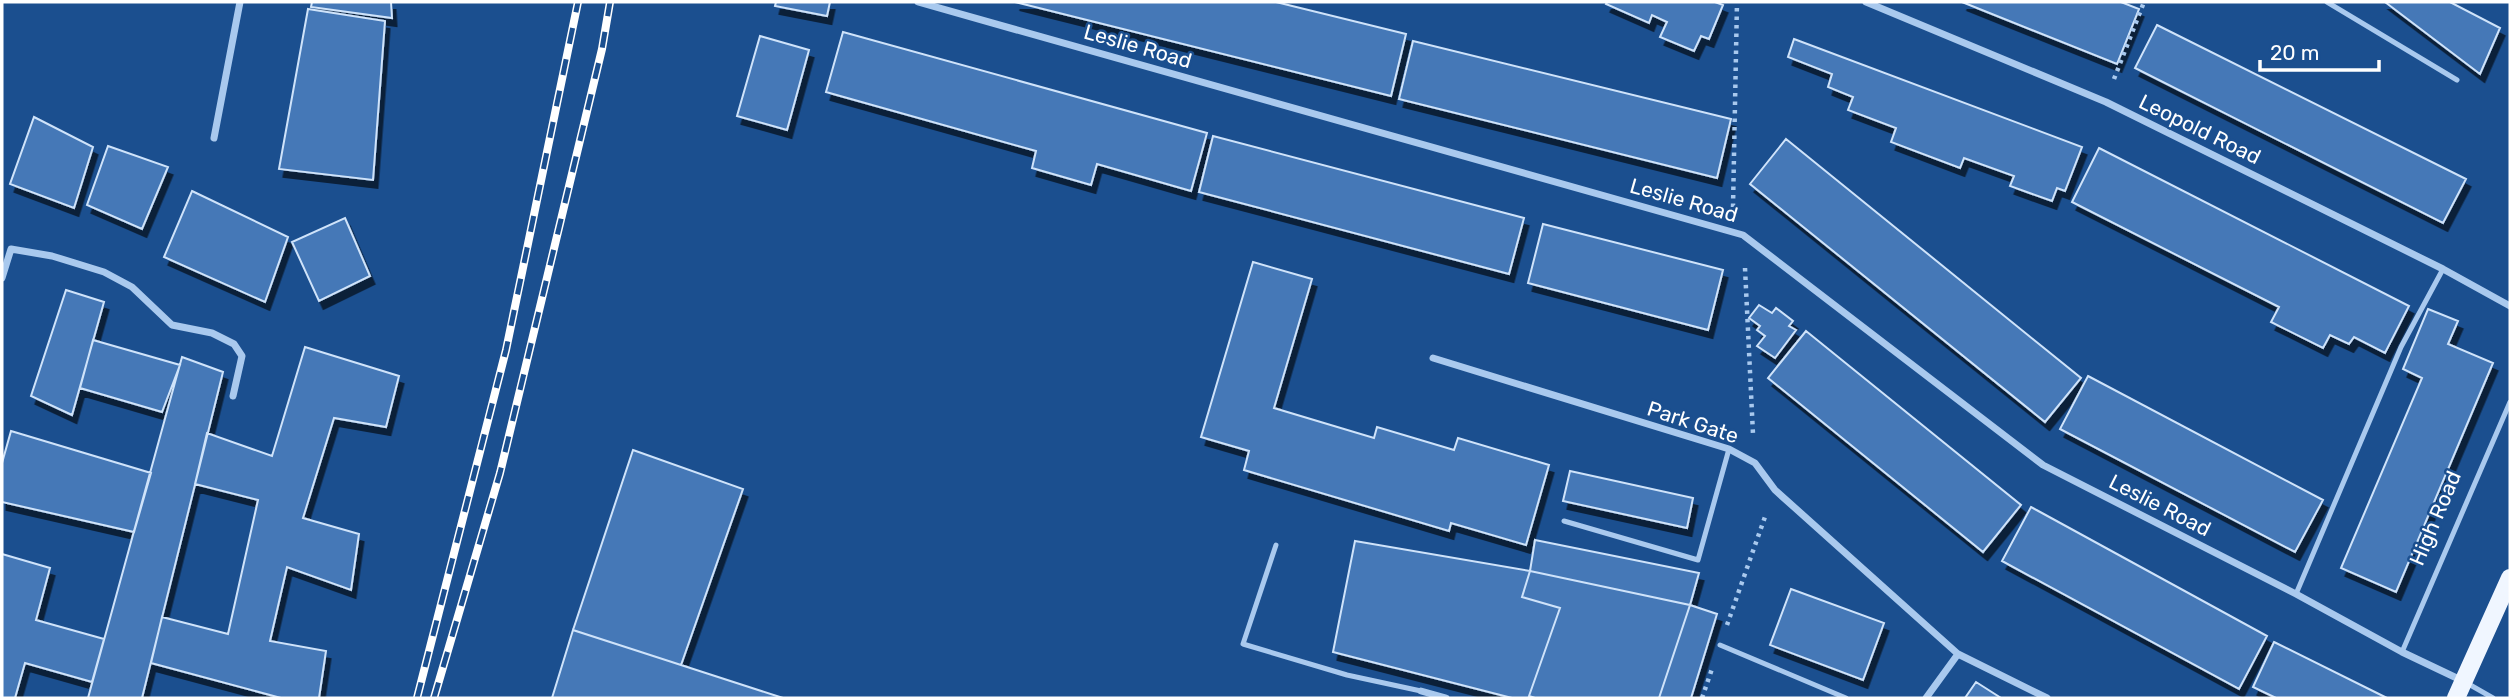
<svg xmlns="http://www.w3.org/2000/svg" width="2512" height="700" viewBox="0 0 2512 700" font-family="Rubik,sans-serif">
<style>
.building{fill:#4478b7;stroke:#cfe3fa;stroke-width:2;filter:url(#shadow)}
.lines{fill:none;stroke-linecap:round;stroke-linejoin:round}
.path{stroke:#a9c9ee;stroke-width:4.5;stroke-dasharray:3.5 5;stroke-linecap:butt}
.service{stroke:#a9c9ee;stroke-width:5}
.minor{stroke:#a9c9ee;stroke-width:7}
.primary{stroke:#f0f6ff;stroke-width:18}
.rail-casing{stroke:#fff;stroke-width:8}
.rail{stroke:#1b4f8f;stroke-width:5;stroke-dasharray:16;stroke-linecap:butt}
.labels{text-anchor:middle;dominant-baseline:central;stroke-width:5;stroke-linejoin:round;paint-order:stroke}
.street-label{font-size:21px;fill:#fff;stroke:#1b4f8f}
</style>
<defs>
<filter id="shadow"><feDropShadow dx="4.5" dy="8" stdDeviation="0" flood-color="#0009"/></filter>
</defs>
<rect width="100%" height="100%" fill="#1b4f8f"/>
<path class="building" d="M312,2H391L392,18L311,7Z
M776,2H830L827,16L775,6Z
M1015,2H1276L1406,34L1391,96Z
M1607,2H1715L1723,5L1709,39L1701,36L1694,51L1660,37L1667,22L1652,15L1649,23L1606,4Z
M1962,2H2121L2139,9L2117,64Z
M2385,2H2450L2500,28L2480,74Z
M308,9L385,21L373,180L279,169Z
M2157,25L2466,179L2443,223L2135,68Z
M843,32L1207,133L1191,191L1097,164L1091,185L1032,168L1036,151L826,92Z
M760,36L809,50L787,130L737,116Z
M1794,39L2082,147L2065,191L2057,188L2052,201L2010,186L2014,176L1964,158L1960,168L1891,142L1896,128L1848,110L1853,97L1828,87L1832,74L1788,57Z
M1413,41L1731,119L1717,178L1399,99Z
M34,117L93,147L74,208L10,184Z
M1213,136L1524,218L1509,274L1199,192Z
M1786,139L2081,378L2045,422L1750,184Z
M108,146L168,167L142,229L87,205Z
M2099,148L2409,306L2385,353L2354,337L2349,344L2330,335L2323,348L2271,322L2279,307L2072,202Z
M192,191L288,237L265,302L164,257Z
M345,218L370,276L319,301L292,242Z
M1543,224L1723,270L1708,330L1528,283Z
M1253,262L1312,279L1274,408L1374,438L1377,427L1454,450L1458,438L1549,465L1526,545L1451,523L1449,531L1244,470L1249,451L1201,437Z
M66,290L104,302L72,415L31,396Z
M1759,305L1772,313L1776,308L1793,321L1789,326L1796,330L1775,358L1757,346L1765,336L1757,330L1760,326L1749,318Z
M2428,309L2458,321L2448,344L2493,363L2396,592L2341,568L2422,378L2403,369Z
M1806,331L2021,505L1983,552L1768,378Z
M93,340L180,365L162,412L80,388Z
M305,347L399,376L386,427L334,418L303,518L359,534L351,590L287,567L270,641L326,651L319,698H281L151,663L162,617L228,634L258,500L195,484L207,433L272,456Z
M182,357L223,372L142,698H88Z
M2088,376L2323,500L2295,552L2060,429Z
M11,431L151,473L134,532L2,502V463Z
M633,450L743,489L681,665L573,630Z
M1570,471L1693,498L1687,528L1563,501Z
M2031,507L2267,636L2239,689L2002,561Z
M1535,540L1699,573L1690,605L1530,571Z
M1355,541L1530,571L1690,605L1717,614L1691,698H1512L1333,652Z
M2,554L50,568L36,620L104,639L92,682L25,663L15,698H2Z
M1530,571L1690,605L1659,698H1535L1529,696L1560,608L1522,597Z
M1791,589L1884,623L1863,680L1770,645Z
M573,630L681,665L783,698H552Z
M2274,642L2387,698H2276L2253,687Z
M1976,682L2001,698H1965Z"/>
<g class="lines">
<path class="path" d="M2114,79L2144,2
M1733,207L1737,2
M1745,268L1753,434
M1727,625L1766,514
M1702,698L1713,666"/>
<path class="service" d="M2327,2L2457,80
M1564,521L1698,560L1729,449
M1276,545L1243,644L1347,675L1421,691
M2296,594L2401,347L2443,269
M1720,645L1846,698
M2402,652L2510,402
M2465,682L2493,698"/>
<path class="minor" d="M918,2L1743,235L2043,465L2296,594L2402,652L2463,681
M1866,2L2106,102L2443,269L2510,306
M214,138L240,2
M2,278L11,249L52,256L104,272L132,287L172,325L212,333L234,344L242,356L233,396
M1433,358L1729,449L1755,463L1775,490L1958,654
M1421,691L1446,698
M1926,698L1958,654L2047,698"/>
<path class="primary" d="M2456,698L2510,578"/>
<g class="rail-casing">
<path id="rail" d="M417,698L506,350L578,2
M434,698L500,473L602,49L610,2"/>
</g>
<use href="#rail" class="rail"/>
</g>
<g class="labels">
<g class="street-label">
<text transform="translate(1138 46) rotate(16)">Leslie Road</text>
<text transform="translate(2200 129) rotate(26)">Leopold Road</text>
<text transform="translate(1684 200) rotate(16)">Leslie Road</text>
<text transform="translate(1693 422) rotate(18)">Park Gate</text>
<text transform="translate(2160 505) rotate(27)">Leslie Road</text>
<text transform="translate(2435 518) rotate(-67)">High Road</text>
</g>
</g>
<rect width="2512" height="700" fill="none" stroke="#ffffff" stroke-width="7"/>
<path d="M2260 60v10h119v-10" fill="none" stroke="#ffffff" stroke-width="3.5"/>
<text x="2270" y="60" font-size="21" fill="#ffffff" stroke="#1b4f8f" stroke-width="5" paint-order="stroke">20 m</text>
</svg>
